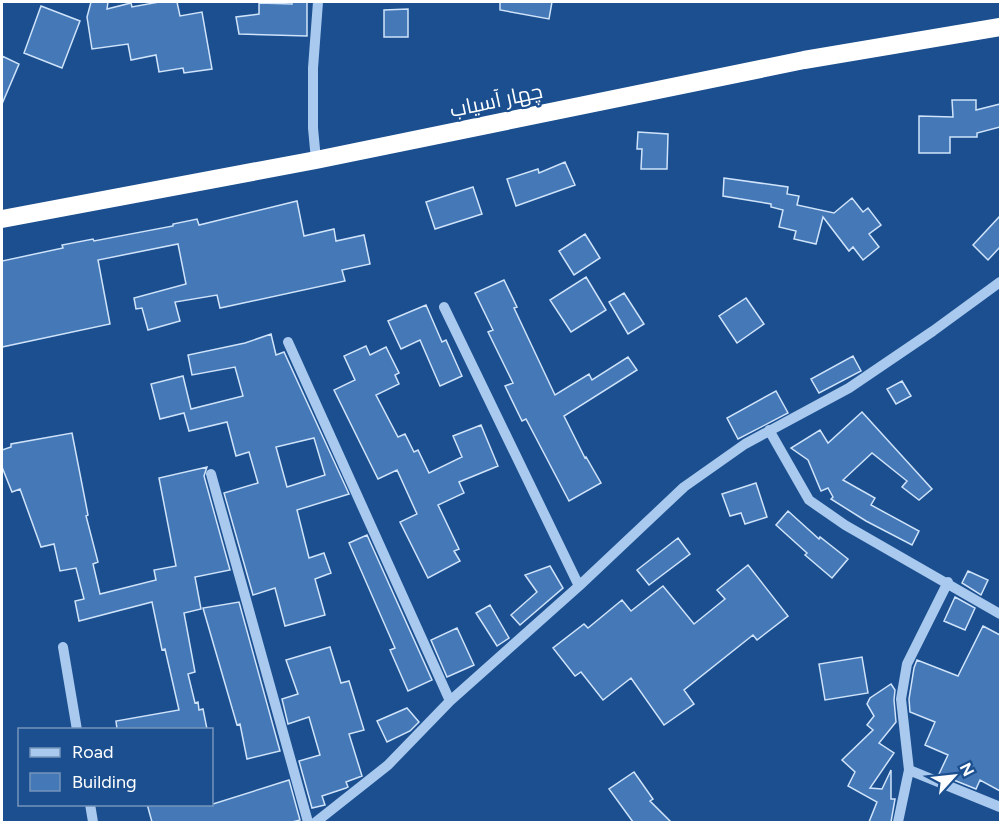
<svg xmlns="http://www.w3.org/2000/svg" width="1002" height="824" viewBox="0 0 1002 824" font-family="Figtree,Cairo,sans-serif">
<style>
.building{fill:#4478b7;stroke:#cfe3fa;stroke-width:1.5;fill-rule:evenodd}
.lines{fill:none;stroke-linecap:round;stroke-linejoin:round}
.minor{stroke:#a9c9ee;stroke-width:10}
.highway{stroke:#fff;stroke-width:18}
.labels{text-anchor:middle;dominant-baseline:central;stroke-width:4.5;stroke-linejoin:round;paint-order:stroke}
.street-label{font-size:21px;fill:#fff;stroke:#1b4f8f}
</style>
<rect width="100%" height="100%" fill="#1b4f8f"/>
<path class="building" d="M91,2H108L107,9L131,3L132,7L159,2H177L180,16L202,12L212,69L184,73L183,68L159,72L156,55L131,60L128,44L92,49L87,17Z
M292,2H307V36L239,34L236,17L259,14V3L292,4Z
M500,2H552L549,19L500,10Z
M41,6L80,21L62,68L24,53Z
M408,9V37H384V10Z
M2,56L19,64L2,104Z
M952,100H976V110L1000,104V127L977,133V137H950V153H919V116L953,117Z
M638,132L668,134L667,169H641L642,149H637Z
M565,162L575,185L516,206L507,179L538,169L539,173Z
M724,178L788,187L787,194L799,196L797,205L834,213L852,198L863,212L868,208L881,225L869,234L879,247L863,260L853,247L849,251L823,217L816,244L794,239L796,231L779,227L783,210L771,207V204L723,196Z
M473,187L482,214L435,229L426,202Z
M297,201L304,236L334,229L336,241L364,235L370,264L342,270L345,281L220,308L217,295L175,302L180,321L148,330L142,308L136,309L134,298L186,284L178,244L98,260L110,324L2,347V261L63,248L62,245L93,239L94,241L173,226V224L197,219L199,225Z
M1000,216V247L988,260L973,245Z
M585,234L600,258L574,275L559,251Z
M586,277L606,310L571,332L550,300Z
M504,280L517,307L514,308L555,395L589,374L592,380L628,357L637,370L564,416L585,458L586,457L601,483L569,501L526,419L522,421L505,386L513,383L488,332L493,330L475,293Z
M624,293L644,324L628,334L609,302Z
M746,298L764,324L737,343L719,316Z
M426,305L442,342L446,340L462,376L440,386L420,340L401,349L388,321Z
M271,334L276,355L284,352L349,494L297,510L309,558L324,553L331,573L315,579L325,615L285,626L275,588L253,595L224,493L258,483L249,452L236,456L227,422L189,431L184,413L160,419L151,384L183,376L191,409L243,396L235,367L192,375L188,355L245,343ZM314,438L325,475L287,487L276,447Z
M366,346L370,355L386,347L399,373L395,375L399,384L376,395L398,437L405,434L414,452L418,450L429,473L462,457L453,436L481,425L498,466L459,482L464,493L438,505L459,549L454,551L460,561L428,578L400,522L417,514L397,470L378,479L334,390L355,380L344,356Z
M853,356L861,371L819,393L811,379Z
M902,381L911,396L896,404L887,389Z
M776,391L788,413L738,439L727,418Z
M862,412L932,489L919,500L902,487L907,481L872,453L843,480L875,498L871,505L919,531L912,545L866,521L831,499L833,497L828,488L821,491L808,460L791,448L820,430L828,443Z
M72,433L88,515L86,516L98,562L93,564L100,594L156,580L154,570L176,566L159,478L207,467L204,476L230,570L195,577L201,609L184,613L195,672L188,674L195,703L198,702L199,710L203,709L207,729H117L116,721L179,710L165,649L162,650L152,602L79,621L75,601L84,599L76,568L60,571L54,544L41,547L20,489L12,492L2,467V450L11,447V444Z
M756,483L767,517L745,524L741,513L730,516L722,494Z
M788,511L819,539L820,537L848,559L832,578L805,555L807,553L776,525Z
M367,535L432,680L408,691L390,650L395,648L349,543Z
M678,538L690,554L649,585L637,570Z
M748,565L788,616L757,640L753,635L684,690L694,704L664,725L631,678L603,700L581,672L575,676L553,648L584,624L588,628L622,600L631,611L663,586L694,624L725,599L717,590Z
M550,566L563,588L520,625L511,615L537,592L525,575Z
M968,571L988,580L981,595L962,583Z
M955,597L975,608L965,630L944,621Z
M239,602L280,751L247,759L240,724L237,725L203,608Z
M490,605L509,638L497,646L476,613Z
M983,626L1000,635V791L980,780L976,789L939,774L948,755L925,745L935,722L910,712L909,699L914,668L917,660L958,676Z
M457,628L474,665L447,677L431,640Z
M330,647L341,683L349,681L364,730L349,734L362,776L346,782L348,787L346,788L322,796L325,805L312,808L299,761L320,755L309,717L288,724L282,699L298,694L286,660Z
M862,657L868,693L825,700L819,664Z
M891,684L895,690L894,700L896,722L879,743L894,753L870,788L882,789L891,770V799H895L891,822H869L877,802L848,786L855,772L842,760L873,730L867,725L874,716L867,704L870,698Z
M407,708L419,722L410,731L387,742L377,721Z
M634,772L653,799L650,801L671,822H633L609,789Z
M289,780L300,820L292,822H152L147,804H213Z"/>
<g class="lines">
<path class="minor" d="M316,160L313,128V68L318,2
M444,307L579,586
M288,342L450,701
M769,430L809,500L845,525L1000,614
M211,474L308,822
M63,647L77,730
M909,770L1000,807
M90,804L93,822
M316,822L388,765L450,701L579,586L684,487L745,444L849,388L933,331L1000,282
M898,822L909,770L901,699L907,664L948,582"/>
<path class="highway" d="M2,219L316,160L804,60L1000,27"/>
</g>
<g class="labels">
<g class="street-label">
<text transform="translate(496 100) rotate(-12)">چهار آسیاب</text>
</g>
</g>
<rect width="1002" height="824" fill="none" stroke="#ffffff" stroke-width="6"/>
<rect x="18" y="728" width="195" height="78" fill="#1b4f8f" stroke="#7695bc" stroke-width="1.5"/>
<rect x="30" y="748" width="30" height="9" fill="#a9c9ee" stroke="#7695bc" stroke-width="1.5"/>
<text x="72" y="758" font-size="18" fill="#ffffff">Road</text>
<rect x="30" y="773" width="30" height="18" fill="#4478b7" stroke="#7695bc" stroke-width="1.5"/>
<text x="72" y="788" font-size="18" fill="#ffffff">Building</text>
<g transform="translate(954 776) rotate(63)" stroke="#1b4f8f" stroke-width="4.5" paint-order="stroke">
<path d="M0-4.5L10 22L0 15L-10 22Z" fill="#ffffff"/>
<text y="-9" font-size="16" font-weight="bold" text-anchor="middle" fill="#ffffff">N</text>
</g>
</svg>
